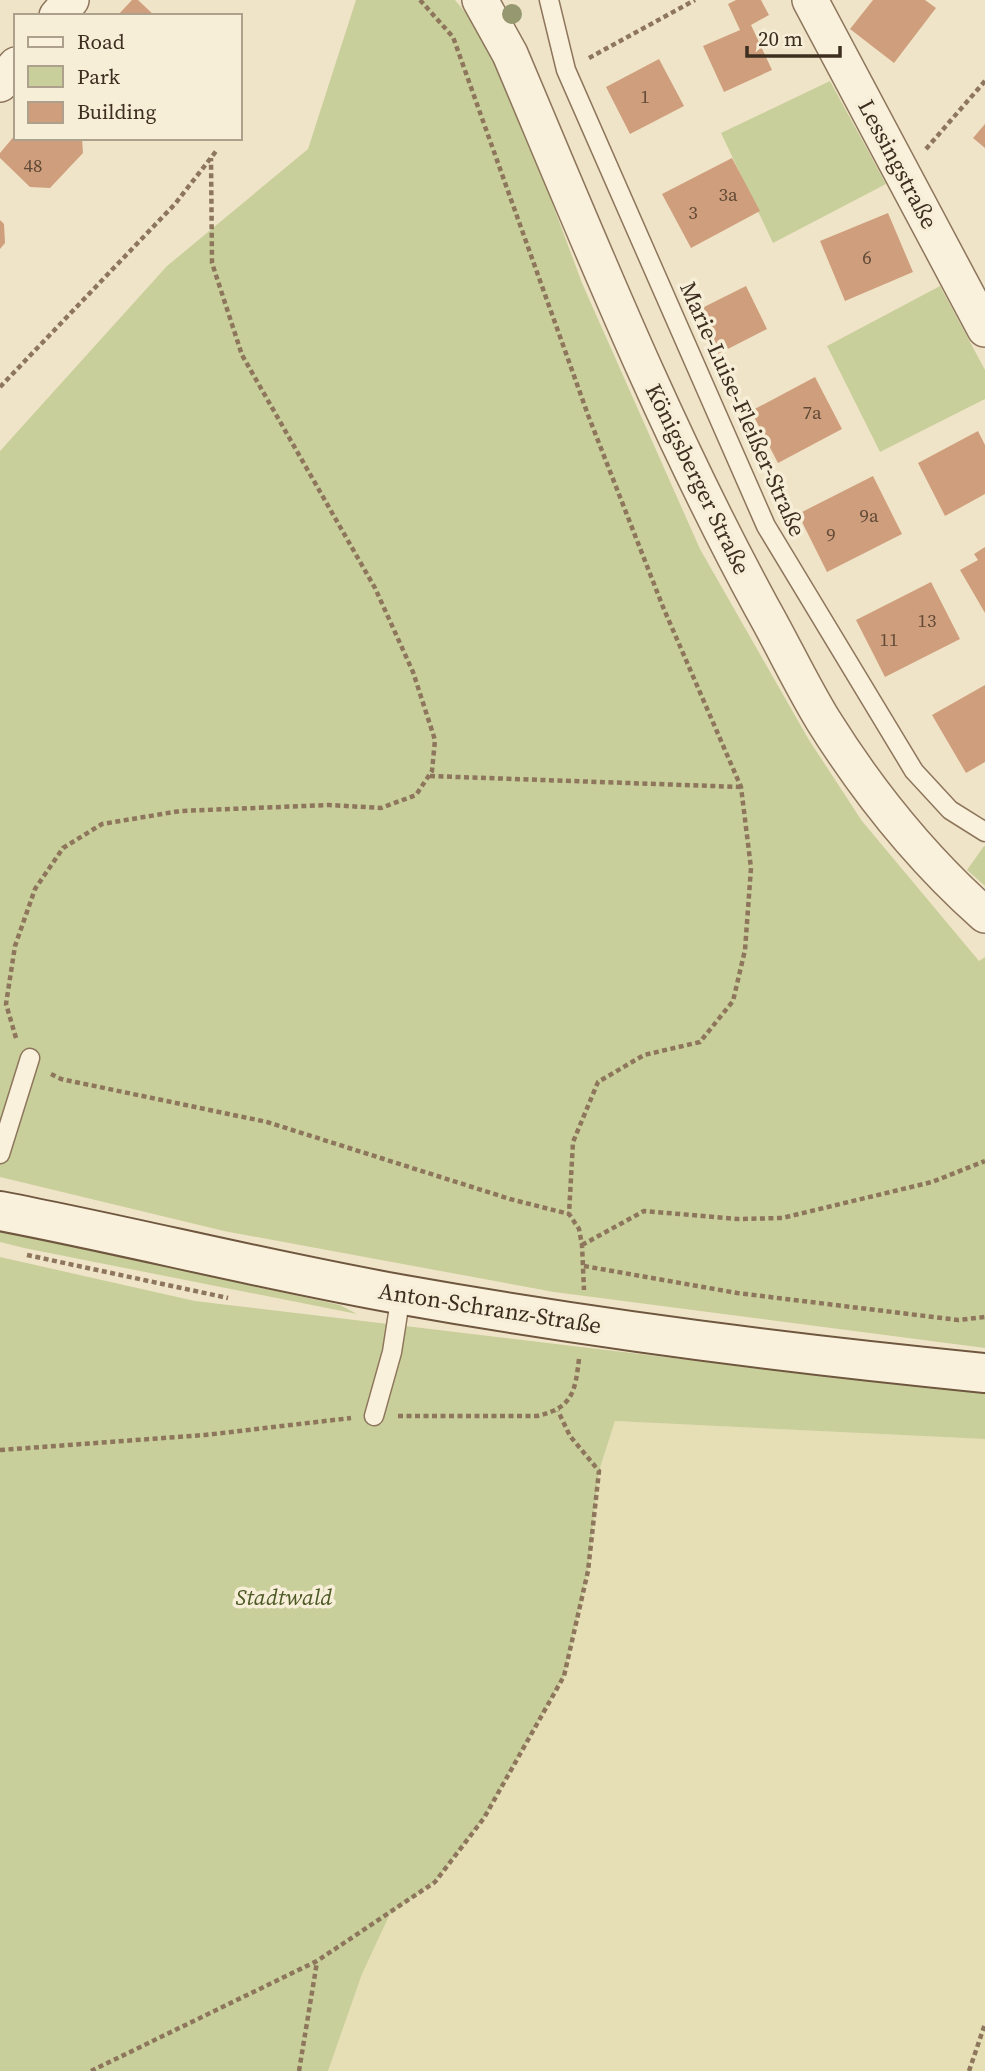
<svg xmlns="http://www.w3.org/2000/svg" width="985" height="2071" viewBox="0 0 985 2071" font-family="'Source Serif 4',serif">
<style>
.farmland{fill:#e6deb5}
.green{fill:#c9cf9b}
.building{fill:#cf9f7d}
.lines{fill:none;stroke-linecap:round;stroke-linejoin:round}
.service-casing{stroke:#8d765c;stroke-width:21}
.minor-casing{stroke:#8d765c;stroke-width:38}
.secondary-casing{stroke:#6f573f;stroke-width:42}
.path{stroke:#8d765c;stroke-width:4.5;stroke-dasharray:5 3.5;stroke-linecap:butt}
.service{stroke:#faf1dc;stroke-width:18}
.minor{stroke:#faf1dc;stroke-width:35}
.secondary{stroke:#faf1dc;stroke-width:38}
.tree{fill:#96986f}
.labels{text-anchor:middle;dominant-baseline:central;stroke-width:7;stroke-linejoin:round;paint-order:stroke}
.number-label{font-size:19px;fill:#624a37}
.street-label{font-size:23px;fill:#3d2e20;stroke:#f7eed8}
.park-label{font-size:23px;font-style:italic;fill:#4d5a26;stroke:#f7eed8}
</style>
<rect width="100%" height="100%" fill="#f0e4c8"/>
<path class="farmland" d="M615,1421L985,1439V2071H328L362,1974L390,1914L434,1883L484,1818L564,1676L588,1571L599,1471Z"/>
<path class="green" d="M356,0H455L480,30L520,116L582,283L700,549L809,740L862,821L979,961L985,957V1348L554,1292L224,1231L0,1177V451L167,266L308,149Z
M830,81L886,184L773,243L721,133Z
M940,286L985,370V399L880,452L827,346Z
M984,846H985V886L967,870Z
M0,1230L340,1305L357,1314L24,1248L0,1242Z
M0,1257L195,1301L826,1376L985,1391V1439L615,1421L599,1471L588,1571L564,1676L484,1818L435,1882L390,1914L362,1974L328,2071H0Z"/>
<path class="building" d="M132,0H138L155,16H117Z
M736,0H761L769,15L751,25L772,70L724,92L703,46L740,30L728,4Z
M873,0H925L936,8L894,63L850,29Z
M659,59L684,106L630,134L606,87Z
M985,124V148L973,138Z
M16,134V138H82L83,153L50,188L30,187L0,158V153Z
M732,158L760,211L691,248L662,194Z
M888,213L913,272L845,301L820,241Z
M0,220L4,224L5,243L0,249Z
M746,286L767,329L718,354L696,311Z
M815,377L842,429L778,463L751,411Z
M978,431L985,445V494L945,516L918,463Z
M873,476L902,534L827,572L798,514Z
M985,547V613L960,570L978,560L974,554Z
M931,582L960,639L885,677L856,620Z
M985,685V762L966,773L932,715Z"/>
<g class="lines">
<g class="service-casing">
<path id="service" d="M549,0L566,70L766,526L914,771L950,810L985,832
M0,1154L30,1058
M374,1416L392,1352L401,1294"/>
</g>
<g class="minor-casing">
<path id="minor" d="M480,0L510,54C589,241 665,430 762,608C783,645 801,684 823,720C868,792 922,859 985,915
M810,0L985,329
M57,16L71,0
M0,84L16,65"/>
</g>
<g class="secondary-casing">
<path id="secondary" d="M0,1211C135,1237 268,1271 404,1295C596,1329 790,1354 985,1373"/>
</g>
<path class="path" d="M420,0L453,37L588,415L663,607L741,787L751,868L745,950L733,1001L700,1042L644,1055L598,1082L573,1142L569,1214L579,1229L582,1245L584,1290
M589,58L695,0
M926,149L985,81
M0,387L175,204L217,150
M430,776L741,787
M16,1038L6,1004L15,946L35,889L63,848L102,824L180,811L329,805L381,808L416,795L432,771L435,740L413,672L375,588L242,355L212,263L211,158
M51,1074L61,1079L267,1122L510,1199L569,1214
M582,1245L644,1211L738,1219L782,1218L932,1182L985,1161
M27,1255L228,1298
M584,1266L737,1293L958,1320L985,1317
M398,1416H537C572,1408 575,1393 579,1359
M0,1450L205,1435L351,1418
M91,2071L317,1961L435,1882L484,1818L564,1676L588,1571L599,1471L570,1436L558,1411
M299,2071L317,1962
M969,2071L985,2024"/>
<use href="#service" class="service"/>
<use href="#minor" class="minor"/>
<use href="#secondary" class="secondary"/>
</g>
<circle class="tree" cx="512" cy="14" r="10"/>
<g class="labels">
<g class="number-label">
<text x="645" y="96">1</text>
<text x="33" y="165">48</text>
<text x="728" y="194">3a</text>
<text x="693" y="212">3</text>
<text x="867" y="257">6</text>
<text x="812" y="412">7a</text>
<text x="869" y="515">9a</text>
<text x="831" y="534">9</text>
<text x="927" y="620">13</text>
<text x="889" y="639">11</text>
</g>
<g class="street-label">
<text transform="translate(898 164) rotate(62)">Lessingstraße</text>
<text transform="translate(743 409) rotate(66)">Marie-Luise-Fleißer-Straße</text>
<text transform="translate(698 479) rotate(64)">Königsberger Straße</text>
<text transform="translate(490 1308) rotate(9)">Anton-Schranz-Straße</text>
</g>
<g class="park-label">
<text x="284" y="1597">Stadtwald</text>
</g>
</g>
<rect x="14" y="14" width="228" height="126" fill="#f7eed8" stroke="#ada18e" stroke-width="2"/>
<rect x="28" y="37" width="35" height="10" fill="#faf1dc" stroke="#ada18e" stroke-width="2"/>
<text x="77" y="49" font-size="21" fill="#3d2e20">Road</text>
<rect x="28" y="66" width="35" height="21" fill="#c9cf9b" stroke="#ada18e" stroke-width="2"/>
<text x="77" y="84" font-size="21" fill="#3d2e20">Park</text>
<rect x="28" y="102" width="35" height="21" fill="#cf9f7d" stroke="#ada18e" stroke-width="2"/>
<text x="77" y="119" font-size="21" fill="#3d2e20">Building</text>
<path d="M747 46v10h93v-10" fill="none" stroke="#3d2e20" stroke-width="3.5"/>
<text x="758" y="46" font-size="21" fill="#3d2e20" stroke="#f7eed8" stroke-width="5" paint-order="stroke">20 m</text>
</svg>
